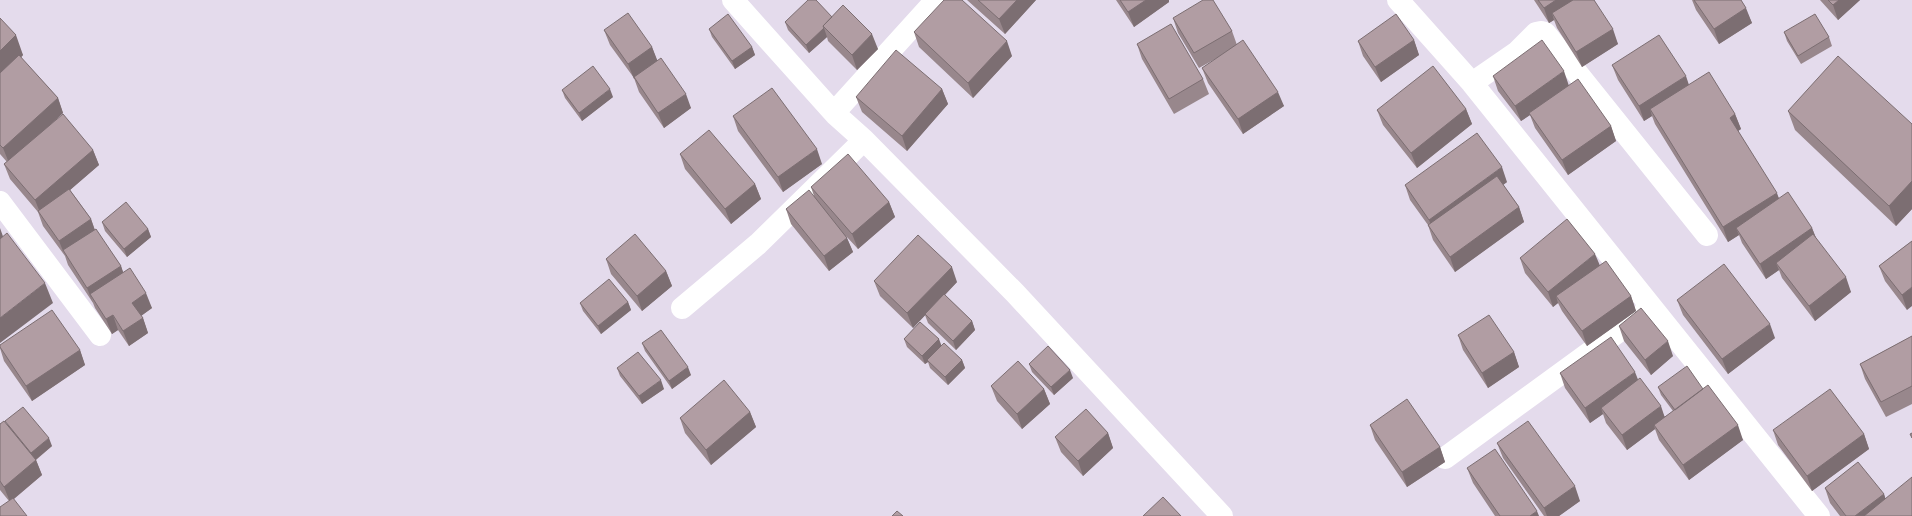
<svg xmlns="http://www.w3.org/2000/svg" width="1912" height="516" viewBox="0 0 1912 516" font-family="'PT Sans Narrow',sans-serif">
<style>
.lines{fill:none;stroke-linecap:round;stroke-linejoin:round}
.minor{stroke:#fff;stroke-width:22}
.wall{fill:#98878c}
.shaded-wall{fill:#7c6e72}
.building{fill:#b19da3;stroke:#7c6e72}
</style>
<rect width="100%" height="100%" fill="#e4dbec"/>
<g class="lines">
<path class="minor" d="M733,0L835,114
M936,0L841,105L835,114L864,140L1015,293L1222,516
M1398,0L1472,83L1819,516
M1472,83L1517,52L1536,33L1541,32L1545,33L1707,235
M0,202L100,335
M682,308L758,244L864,140
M1445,458L1644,313"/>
</g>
<path class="wall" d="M967,0H1036L1005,34Z
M1116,0H1169V2L1134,27Z
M1534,0H1594L1618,44L1582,67L1557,28L1554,20L1549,23Z
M1692,0H1741L1752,23L1719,44L1696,10Z
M1820,0H1860L1838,20Z
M832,17L878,49L857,70L828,41L827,37L809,53L788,30L785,22Z
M0,18L23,55L21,58L58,98L63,113L45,130L93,150L99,165L70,190L91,219L95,230L121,266L123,272L152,308L141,316L143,318L148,333L129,346L118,330L112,334L95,308L93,303L68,265L65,256L43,226L38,212L10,179L4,164L7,162L0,154Z
M1173,18L1232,31L1237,45L1284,106L1243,134L1208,83L1202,68L1217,58L1199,68L1178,33Z
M709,29L752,47L755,55L735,69L712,37Z
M604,30L652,47L657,61L691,108L664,128L639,92L634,78L610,45Z
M914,32L1012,56L973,98L919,47Z
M1784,32L1829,37L1832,46L1801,64L1787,41Z
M1414,40L1419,55L1381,82L1363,56L1358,41Z
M1137,44L1203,79L1209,94L1174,114L1142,59Z
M1612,65L1689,85L1735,114L1741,129L1738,131L1779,198L1812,228L1816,238L1851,292L1815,321L1782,278L1779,270L1766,279L1742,243L1739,235L1728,242L1655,124L1652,116L1644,121L1618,80Z
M1493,76L1569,85L1611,126L1616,141L1568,175L1535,128L1530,115L1521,121L1498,91Z
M942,89L948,104L907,151L862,112L856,97Z
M562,90L613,97L582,121L565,98Z
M1466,109L1472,124L1417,168L1383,125L1377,110Z
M1788,111L1912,124V209L1896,226L1795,130Z
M733,116L822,164L783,192L738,131Z
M680,154L755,184L761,199L731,224L685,169Z
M1507,182L1503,185L1519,207L1524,222L1455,272L1433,240L1428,225L1410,200L1405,185Z
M811,187L889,202L895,217L858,249L846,236L853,252L829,271L791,224L786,209L814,196Z
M102,222L148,229L151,237L127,257L105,231Z
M1912,241L1907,310L1885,281L1879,266Z
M1520,258L1599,265L1631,296L1636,311L1587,346L1562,311L1558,303L1553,307L1525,273Z
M606,259L666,271L672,286L642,311L611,274Z
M874,281L957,282L945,295L972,321L975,330L956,350L928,323L925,315L913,328L880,296Z
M1677,300L1775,338L1728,374L1683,315Z
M628,302L631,310L601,334L583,311L580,303Z
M1619,326L1673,356L1651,375L1624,341Z
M1458,335L1514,352L1519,367L1488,388L1463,350Z
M1912,336V404L1886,417L1865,379L1860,364Z
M904,339L941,345L962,360L965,368L948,385L930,368L928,362L925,364L907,347Z
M642,343L691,375L672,389L645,351Z
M0,345L80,350L85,365L32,401L4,361L0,348Z
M1029,364L1073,378L1054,395L1032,372Z
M617,368L664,389L642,404L620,376Z
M1560,373L1638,380L1665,417L1673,411L1661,395L1658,387L1703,389L1743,440L1689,480L1659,440L1655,429L1627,450L1606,423L1603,414L1590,423L1565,388Z
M991,386L1044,389L1050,404L1022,429L997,401Z
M750,412L756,427L711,465L685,433L680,418Z
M5,423L52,446L36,460L42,475L14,499L9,501L0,490V424Z
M1370,425L1440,447L1445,462L1407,487L1375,440Z
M1773,430L1864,434L1869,449L1812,491L1778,445Z
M1108,433L1113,448L1083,476L1061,452L1055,437Z
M1497,443L1580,501L1559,516H1544L1503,458Z
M1467,468L1539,516H1495L1473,483Z
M1825,488L1884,494L1885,499L1912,516H1840L1830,503Z"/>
<path class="shaded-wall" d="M1017,0H1036L1005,34L999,19Z
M1146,0H1169V2L1134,27L1128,12Z
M1556,0H1583L1552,13L1554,20L1549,23L1544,8Z
M1839,0H1860L1838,20L1833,5Z
M1746,8L1752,23L1719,44L1714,29Z
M824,28L827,37L809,53L806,45Z
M1613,29L1618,44L1582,67L1576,52Z
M872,34L878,49L857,70L852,55Z
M16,35L23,55L0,77V51Z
M1414,40L1419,55L1381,82L1375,67Z
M1007,41L1012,56L973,98L968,83Z
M652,47L658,62L634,79L628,64Z
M752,47L755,55L735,69L732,61Z
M1564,71L1569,86L1529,113L1530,115L1521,121L1515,106Z
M1686,76L1691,91L1650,109L1652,116L1644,121L1639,106Z
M610,89L613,97L582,121L579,113Z
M942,89L948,104L907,151L902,136Z
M1278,92L1284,106L1243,134L1238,119Z
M686,94L691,108L664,128L658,113Z
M58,98L63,113L9,163L3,148Z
M1466,109L1472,124L1417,168L1411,153Z
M1735,114L1741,129L1735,133L1730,118Z
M1611,126L1616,141L1568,175L1562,160Z
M817,149L822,164L783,192L778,177Z
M93,150L99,165L41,215L35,200Z
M1502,167L1507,182L1435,235L1429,220Z
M1912,181V209L1896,226L1889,206Z
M755,184L761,199L731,224L725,209Z
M1777,193L1782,208L1736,228L1739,235L1728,242L1723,227Z
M889,202L895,217L858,249L852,234Z
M1519,207L1524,222L1455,272L1450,257Z
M91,219L96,234L63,251L59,241Z
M0,228L5,242L0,247Z
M1812,228L1818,243L1776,263L1779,270L1766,279L1760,264Z
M148,229L151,237L127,257L124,249Z
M847,238L853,252L829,271L824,256Z
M1595,254L1601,268L1556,296L1558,303L1553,307L1548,292Z
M121,266L126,281L90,294L93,303L87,288Z
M952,267L957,282L913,328L907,313Z
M666,271L672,286L642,311L637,296Z
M1846,277L1851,292L1815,321L1809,306Z
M45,283L53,303L0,343V318Z
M1912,287V306L1907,310L1902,295Z
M146,293L152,308L138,318L132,303Z
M1631,296L1636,311L1587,346L1582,331Z
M628,302L631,310L601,334L598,326Z
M113,315L118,330L112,334L106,319Z
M143,318L148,333L129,346L123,331Z
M972,321L975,330L956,350L953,341Z
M1770,324L1775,338L1728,374L1722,359Z
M939,339L942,347L927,360L928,362L925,364L922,356Z
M1668,341L1673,356L1651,375L1645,360Z
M80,350L85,365L32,401L26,386Z
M1514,352L1519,367L1488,388L1482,373Z
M962,360L965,368L948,385L945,377Z
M688,367L691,375L672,389L669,381Z
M1070,370L1073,378L1054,395L1051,387Z
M1635,372L1641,387L1601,408L1603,414L1590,423L1585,408Z
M661,380L664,389L642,404L639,396Z
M1044,389L1050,404L1022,429L1017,414Z
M1661,406L1666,421L1654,425L1655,429L1627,450L1622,435Z
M750,412L756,427L711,465L706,450Z
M1738,425L1743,440L1689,480L1683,465Z
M1108,433L1113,448L1083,476L1078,461Z
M1864,434L1869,449L1812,491L1807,476Z
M49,438L52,446L34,461L31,453Z
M1440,447L1445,462L1407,487L1402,472Z
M36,460L42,475L10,502L4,487Z
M1575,486L1580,501L1559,516H1547L1544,508Z
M1884,494L1889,509L1880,516H1855Z
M1537,511L1539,516H1530Z"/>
<path class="building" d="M808,0H816L832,17L823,26L824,28L806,45L785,22Z
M944,0H962L1007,41L968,83L914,32Z
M978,0H1017L999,19Z
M1120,0H1146L1128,12Z
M1203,0H1213L1232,31L1194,53L1173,18Z
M1538,0H1556L1544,8Z
M1573,0H1594L1613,29L1576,52L1552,13Z
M1694,0H1741L1746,8L1714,29Z
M1828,0H1839L1833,5Z
M843,5L872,34L852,55L823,26Z
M628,13L652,47L628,64L604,30Z
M728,14L752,47L732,61L709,29Z
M1396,14L1414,40L1375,67L1358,41Z
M1815,14L1829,37L1798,56L1784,32Z
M0,18L16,35L0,51Z
M1171,24L1203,79L1169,99L1137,44Z
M1659,35L1686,76L1639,106L1612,65Z
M1243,40L1278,92L1238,119L1202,68Z
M1542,40L1564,71L1515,106L1493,76Z
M896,50L942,89L902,136L856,97Z
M19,55L58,98L3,148L0,145V73Z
M1838,56L1912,124V181L1889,206L1788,111Z
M661,58L686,94L658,113L634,77Z
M593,66L610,89L579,113L562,90Z
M1433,66L1466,109L1411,153L1377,110Z
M1709,72L1735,114L1730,118L1777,193L1723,227L1650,109Z
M1578,79L1611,126L1562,160L1529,113Z
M772,88L817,149L778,177L733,116Z
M63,114L93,150L35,200L4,164Z
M709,130L755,184L725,209L680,154Z
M1477,133L1502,167L1429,220L1405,185Z
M848,154L889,202L852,234L811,187Z
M1497,176L1519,207L1450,257L1428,225Z
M69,189L91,219L59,241L38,211Z
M809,190L847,238L824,256L786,209Z
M1788,192L1812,228L1760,264L1736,228Z
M126,202L148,229L124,249L102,222Z
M1567,219L1595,254L1548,292L1520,258Z
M96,229L121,266L87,288L63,250Z
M7,233L45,283L0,318V239Z
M635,234L666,271L637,296L606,259Z
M1813,234L1846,277L1809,306L1776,263Z
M918,235L952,267L907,313L874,281Z
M1912,241V287L1902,295L1879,266Z
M1606,261L1631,296L1582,331L1556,296Z
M1724,264L1770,324L1722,359L1677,300Z
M130,268L146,293L132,303L143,318L123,331L113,315L106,319L90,294Z
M609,279L628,302L598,326L580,303Z
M944,294L972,321L953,341L925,314Z
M1641,308L1668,341L1645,360L1619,326Z
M52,310L80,350L26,386L0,347V345Z
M1489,315L1514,352L1482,373L1458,335Z
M920,322L939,339L922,356L904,339Z
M661,330L688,367L669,381L642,343Z
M1912,336V386L1881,402L1860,364Z
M1611,337L1635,372L1585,408L1560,373Z
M944,343L962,360L945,377L927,360Z
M1048,346L1070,370L1051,387L1029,364Z
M638,352L661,380L639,396L617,368Z
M1018,361L1044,389L1017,414L991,386Z
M1687,366L1703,389L1675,410L1658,387Z
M1640,378L1661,406L1622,435L1601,408Z
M724,380L750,412L706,450L680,418Z
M1708,385L1738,425L1683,465L1654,425Z
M1830,389L1864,434L1807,476L1773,430Z
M1407,399L1440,447L1402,472L1370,425Z
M23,407L49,438L31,453L5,421Z
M1086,409L1108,433L1078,461L1055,437Z
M4,421L36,460L4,487L0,481V424Z
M1528,421L1575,486L1544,508L1497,443Z
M1912,433V438L1910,434Z
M1495,449L1537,511L1530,516H1500L1467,468Z
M1858,462L1884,494L1855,516H1846L1825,488Z
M1912,477V516H1864Z
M1163,497L1181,516H1143Z
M13,498L27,516H0V507Z
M897,511L903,516H892Z"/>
</svg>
